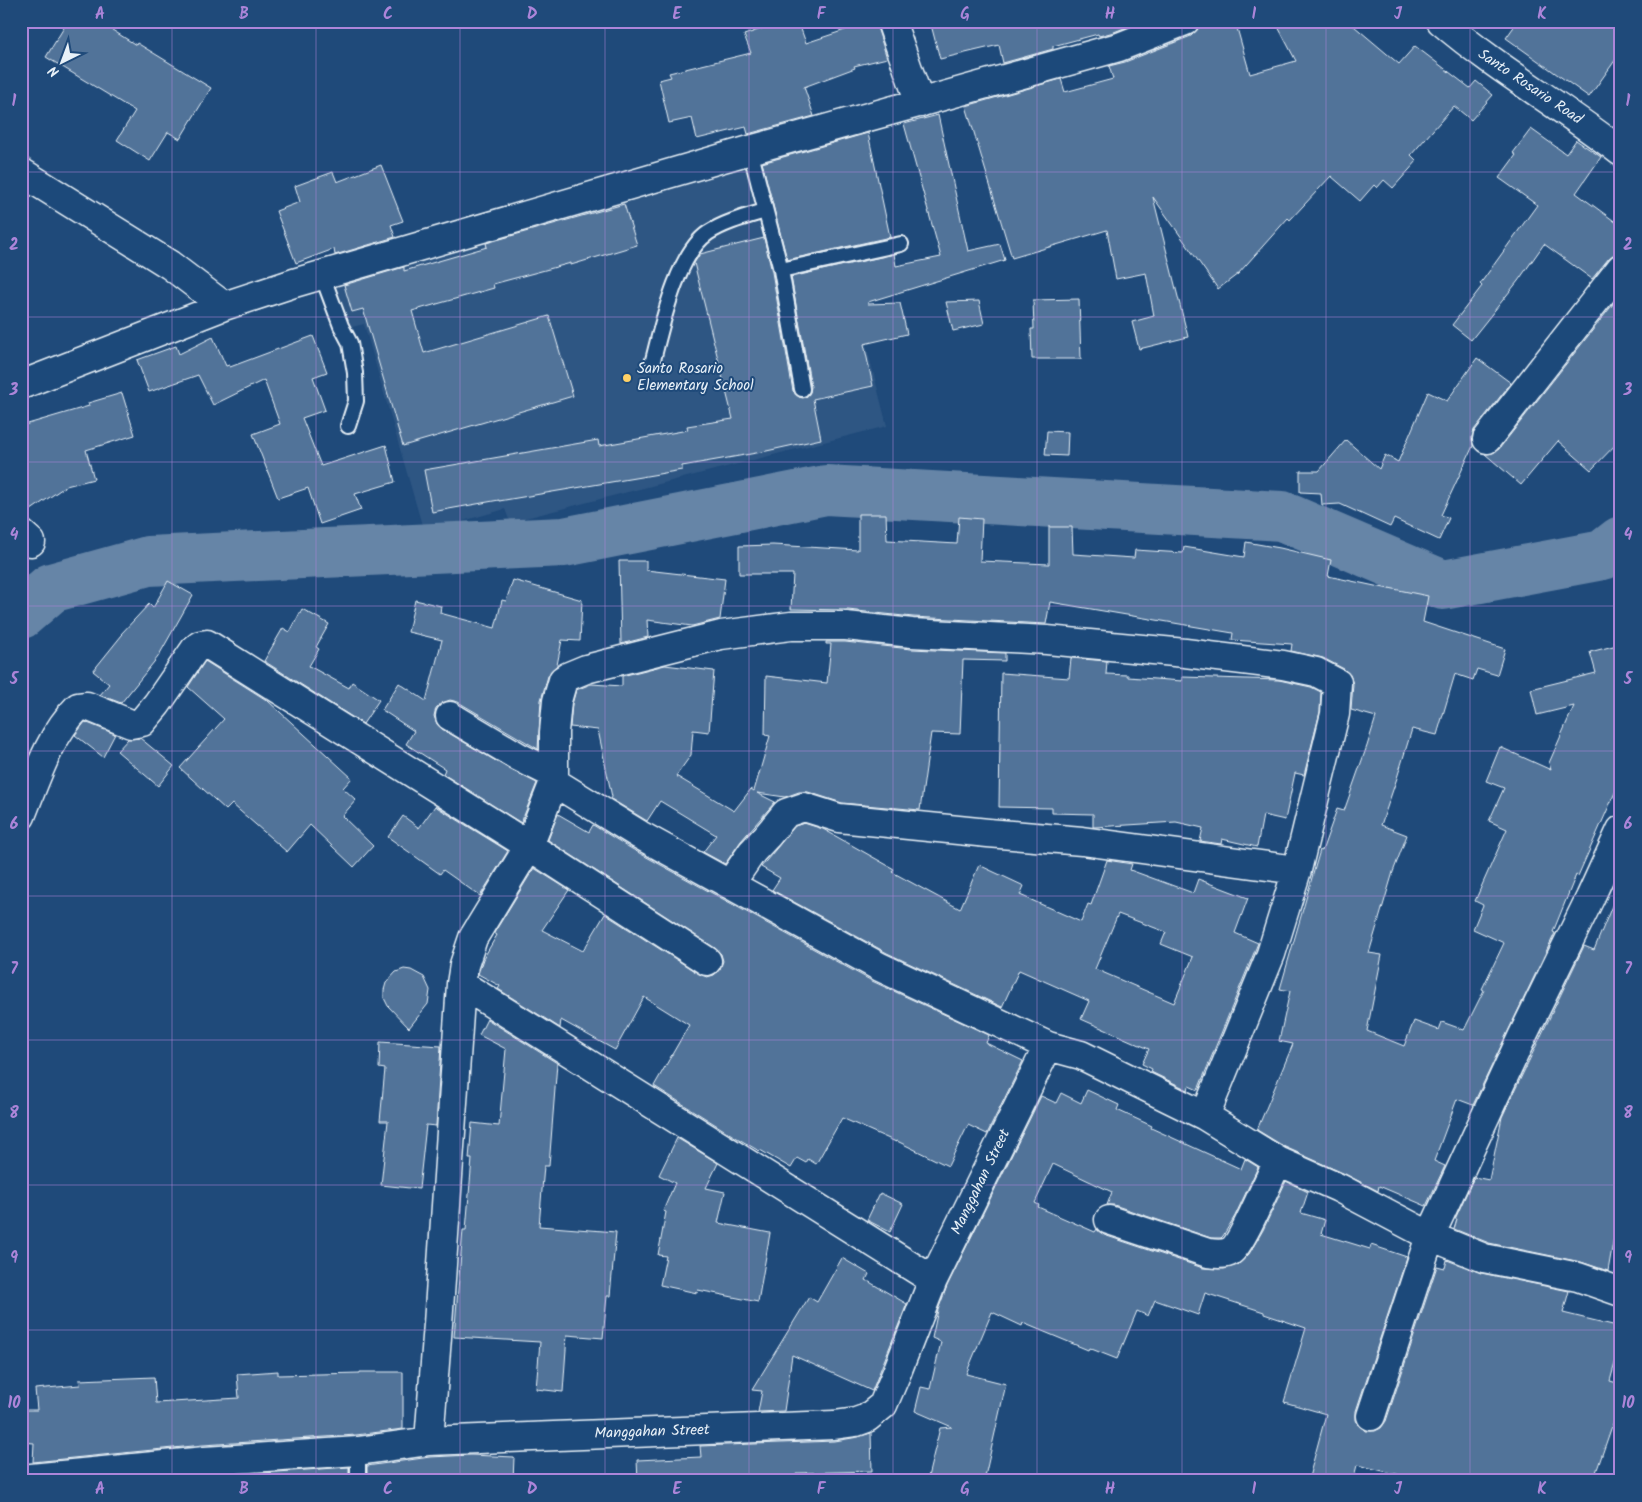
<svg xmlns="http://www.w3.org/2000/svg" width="1642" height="1502" viewBox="0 0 1642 1502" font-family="Kalam,sans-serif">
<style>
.built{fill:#2e5683}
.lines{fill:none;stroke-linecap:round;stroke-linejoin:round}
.river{stroke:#6685a7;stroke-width:50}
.building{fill:#517399;stroke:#e8f1f8;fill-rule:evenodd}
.lane-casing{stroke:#e8f1f8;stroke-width:18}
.street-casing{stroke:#e8f1f8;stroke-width:31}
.secondary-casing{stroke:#e8f1f8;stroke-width:31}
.lane{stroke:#1f4a7a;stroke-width:14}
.street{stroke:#1f4a7a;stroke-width:28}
.secondary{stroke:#1f4a7a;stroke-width:28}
.grid{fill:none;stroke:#ac85d9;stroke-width:1;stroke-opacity:0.55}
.poi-dot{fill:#ffd166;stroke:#1f4a7a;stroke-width:2}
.labels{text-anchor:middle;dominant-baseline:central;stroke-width:4;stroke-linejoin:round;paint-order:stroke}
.street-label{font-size:15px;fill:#e8f1f8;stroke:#1f4a7a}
.poi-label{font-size:15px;fill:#e8f1f8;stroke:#1f4a7a;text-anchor:start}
.neatline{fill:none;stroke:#ac85d9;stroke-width:2}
.grid-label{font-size:16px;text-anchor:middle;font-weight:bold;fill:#ac85d9}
</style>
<rect width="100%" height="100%" fill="#1f4a7a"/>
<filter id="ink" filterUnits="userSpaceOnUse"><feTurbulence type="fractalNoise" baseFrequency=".02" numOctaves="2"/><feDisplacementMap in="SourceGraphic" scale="10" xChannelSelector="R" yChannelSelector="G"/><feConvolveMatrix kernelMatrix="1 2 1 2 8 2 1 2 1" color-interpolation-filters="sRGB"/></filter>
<g filter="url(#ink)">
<path class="built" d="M749,155L784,268L843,254L887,426L510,522L505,509L424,532L364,324L344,329L331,276Z"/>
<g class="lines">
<path class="river" d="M21,614L51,588L148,561L564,542L826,490L1282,516L1443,585L1603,555L1621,541"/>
</g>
<path class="building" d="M68,21H98L136,45L137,43L211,88L180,139L168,132L150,161L117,140L135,111L46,57Z
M784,21H798L806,43L854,27L852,21H875L887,58L854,66L855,68L804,87L814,116L748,134L746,127L697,139L692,118L669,123L659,80L671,77L669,73L751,53L744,35Z
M930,21H1142L1114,32L1099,36L1098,34L1053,46V49L1003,63L999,45L940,59Z
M1200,21H1235L1250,74L1296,61L1275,21H1348L1399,64L1415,46L1470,88L1476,81L1493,95L1471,120L1454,106L1411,155L1417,161L1393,188L1384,180L1377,188L1374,185L1360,201L1331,176L1290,220L1288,218L1238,274L1218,289L1153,197L1188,337L1139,349L1132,322L1154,316L1146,273L1116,279L1107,230L1012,258L966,106L1061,79L1065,92L1113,79L1109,66L1125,62L1191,36L1197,30Z
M1518,21H1621V52L1589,97L1506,38Z
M938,115L968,251L1000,244L1005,260L868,302V304L900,303L907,334L864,344L873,386L813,399L821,439L762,452L682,466V470L499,501V500L432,512L424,470L598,440L599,446L688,430L687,426L733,419L694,263L700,254L764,238L772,272L793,391L799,397L803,398L807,396L810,392L811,387L791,277L894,254L896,266L941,257L904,124Z
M1531,129L1566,154L1576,140L1601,157L1576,193L1621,226V253L1615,254L1609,258L1592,279L1544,244L1518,281L1471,340L1452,325L1482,286L1480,284L1537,205L1499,178L1516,155L1513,153Z
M868,133L890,237L787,260L762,163Z
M381,165L403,221L391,225L395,237L335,255L334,249L296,263L276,211L300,202L295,186L333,172L337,182Z
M624,204L637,245L571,265V263L493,284L494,288L412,311L424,353L549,316L573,396L403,446L363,309L352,312L344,285L404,267V271L487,247L486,243Z
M1621,294V439L1591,470L1558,441L1521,485L1485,454L1493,453L1499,449Z
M1079,299L1081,359H1032L1031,329H1034L1033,300Z
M979,301L984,324L953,331L946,302Z
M313,336L327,372L313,377L325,410L302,418L321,466L386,445L395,482L355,494L361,510L320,524L308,488L278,498L253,434L280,424L264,380L213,405L198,375L149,392L137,360L176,346L179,354L213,337L226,366L229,365L230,367Z
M1477,358L1511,383L1474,430L1472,437L1473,446L1441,515L1449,518L1439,540L1394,519L1390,527L1340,504L1322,505L1321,493L1300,492V471H1319L1346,440L1379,469L1385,455L1398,462L1428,392L1447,401Z
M122,393L135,435L86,450L94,479L66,486L21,517V426L89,406L88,403Z
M1047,431L1068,432L1067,456L1045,455Z
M858,514H886L887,540L957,544L959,517L982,519L980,561L1049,564V527H1072L1073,554L1134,558L1135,550L1183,553L1184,547L1244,557L1246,542L1280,548L1331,560L1328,576L1389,589V588L1428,596L1423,622L1505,649L1497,675L1477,669L1473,680L1455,674L1437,735L1412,729L1397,778L1381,825L1407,835L1393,872L1369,953L1382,955L1367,1031L1404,1046L1414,1021L1439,1030L1442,1022L1464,1030L1484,990L1482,989L1504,943L1473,929L1483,905L1475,901L1507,829L1489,821L1504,788L1486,781L1500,747L1551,770L1549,763L1574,706L1537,715L1531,689L1596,673L1590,652L1621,644V779L1578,876L1576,875L1553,932L1555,933L1473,1105L1457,1099L1434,1161L1445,1166L1426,1206L1379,1186L1378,1191L1345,1174L1285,1147L1257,1130L1293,1044L1279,1041L1290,991L1280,989L1320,850L1322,851L1337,809L1344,811L1367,746L1376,717L1351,710L1353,684L1350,675L1344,669L1323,658L1291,651L1292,644L1232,640L1233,633L1050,602L1046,624L913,617L848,610L791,609L793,574H739V546L773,545L858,550Z
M619,561H646V570L725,579L720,619L692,626L647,620L648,637L621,644Z
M513,580L582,600L580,641L562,640L557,665L548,676L541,700L538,749L458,702L450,700L442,703L436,708L434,716L437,724L442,729L511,770L537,783L521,823L443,774L445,769L406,744L414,731L382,710L399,683L426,701L442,640L408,632L415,600L441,606L440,613L495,628L502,600L506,601Z
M168,581L193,595L158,657L121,703L100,695L109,684L93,671L122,635L121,634L149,604L153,608Z
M302,609L329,624L316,647L319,649L309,666L349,688L352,682L379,700L363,724L264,661L283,628L290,632Z
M826,642H845L911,649L1005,653V661L963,660L960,734L931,733L920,810L842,803L808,792H799L785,797L757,793L775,802L741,841L725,864L703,852L716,835L660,801L647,821L611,799L612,797L598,730L570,727L572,704L576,690L591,684L622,686V676L665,665L714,671L709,732L693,730L691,755L676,776L734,811L751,789L754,791L770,736L765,735L766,676L827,683L831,644H826Z
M1071,658L1107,661L1106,674L1128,675V677L1182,681V677L1279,680L1311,687L1321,692L1320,712L1304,775L1295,773L1285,820L1263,815L1257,847L1222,839L1221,844L1200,841L1203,828L1176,822L1095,827H1093V814L1052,813V808L999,807L1001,673L1069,678Z
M205,661L268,701L352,778L343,788L356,800L342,816L373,846L354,867L310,825L287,852L232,804L226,810L180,768L224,719L188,687Z
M85,722L115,734L103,757L75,735Z
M140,738L174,766L158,786L117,751L128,739Z
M435,806L508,851L480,896L443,870L440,874L388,837L403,816L419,828Z
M558,814L589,832L593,825L632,849L872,981L989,1035L986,1043L1023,1061L987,1134L968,1125L948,1166L897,1141L896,1142L842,1118L816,1164L808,1159L806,1163L797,1158L791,1168L760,1150L759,1151L732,1135L654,1086L689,1025L644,997L615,1050L561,1020L560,1028L498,989L500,986L478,974L483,959L497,935L494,933L534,868L569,890L542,930L583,951L605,914L699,974L707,977L714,975L720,969L723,961L721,954L715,948L548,840Z
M804,823L823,829L894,869L892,872L960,909L979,865L1024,886L1020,895L1081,922L1088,904L1091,905L1107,860L1132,864L1130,870L1193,893L1198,879L1248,898L1235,933L1258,943L1198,1090L1189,1086L1188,1090L1151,1072L1152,1069L1142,1064L1149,1049L1081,1019L1089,1001L1019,970L1002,1007L887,953L772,890L780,878L761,867L795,826ZM1118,914L1166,932L1161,944L1193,957L1174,1003L1095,969Z
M1620,886L1621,1227L1616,1225L1608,1271L1581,1262L1489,1243L1454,1229L1457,1219H1455L1474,1177L1489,1180L1502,1117L1584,946L1594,950Z
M404,969L411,970L424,977L430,990L428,1004L409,1028L388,1006L384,998V990L386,983L396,972Z
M487,1019L557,1063L549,1166H544L539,1226L616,1232L610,1296H607L603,1338L567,1335L563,1392L536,1389L540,1342L454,1337L463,1230H466L472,1159H469L472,1123L499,1126L506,1049L479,1035Z
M380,1042L441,1046L436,1126L426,1125L419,1189L381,1185L388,1121H380L385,1069L379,1068Z
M1087,1090L1119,1105L1117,1110L1152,1126L1151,1128L1241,1169L1245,1159L1258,1167L1235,1216L1223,1236L1221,1238H1211L1114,1205H1107L1112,1192L1053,1164L1035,1203L1039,1205L1038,1207L1095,1232L1097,1229L1104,1235L1203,1268L1224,1269L1238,1265L1249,1254L1263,1230L1286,1181L1308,1192L1301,1213L1325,1220L1321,1234L1370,1249L1371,1245L1407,1257L1356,1411V1420L1359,1426L1366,1431H1375L1381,1428L1386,1421L1437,1266L1445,1268L1447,1260L1481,1273L1569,1291L1563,1313L1621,1327V1342L1610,1381L1621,1384V1400L1593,1481H1403L1405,1476L1357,1465L1353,1481H1308L1326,1414L1284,1402L1306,1328L1264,1314V1312L1205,1293L1198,1315L1155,1300L1148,1316L1137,1311L1117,1359L1089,1348L1088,1350L1023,1323L1022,1326L992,1312L966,1374L1006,1384L984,1481H927L940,1428L952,1427L915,1411L921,1387L930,1389L941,1342L932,1338L938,1310L947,1286L1041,1096L1056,1103L1061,1093L1081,1103Z
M677,1138L718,1163L706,1188L725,1192L718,1223L770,1233L758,1302L698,1290L697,1293L660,1285L666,1256L658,1255L666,1212L663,1211L675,1183L659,1175Z
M880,1193L903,1204L890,1232L867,1220Z
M842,1258L869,1274L866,1280L907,1304L872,1391L792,1355L784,1411L758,1412L762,1391L752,1390L809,1297L817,1302Z
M278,1371V1375L360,1373V1372H403V1429L356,1435L203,1445L33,1462L34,1443L21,1442V1410H37L35,1389L80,1385L79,1380L154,1377L156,1403L239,1398L237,1374Z
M871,1433L872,1471L796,1473V1481H638L637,1460L701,1457L700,1446L835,1441L858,1437Z
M471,1455L514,1457L513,1481H367V1466L430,1457Z
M349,1467V1481H185V1479L206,1477Z"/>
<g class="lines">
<g class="lane-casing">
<path id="lane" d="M750,150L781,270L802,389
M781,270L901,244
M322,275L341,326L350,343L355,373L356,401L348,426
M653,360C662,325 677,254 708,233C725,222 745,217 765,211
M358,1451V1481"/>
</g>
<g class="street-casing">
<path id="street" d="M891,21L920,103
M21,172L170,265L224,306
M21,385L224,306L294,283L750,150L1119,47L1185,21
M1487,439L1621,268
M21,533L31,542
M450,716L519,757L553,774
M554,782L640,835L880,967L1048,1046L1081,1055L1205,1116L1278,1161L1339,1188L1430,1236L1484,1258L1578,1277L1621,1292
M21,816C36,779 49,736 78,707L87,706L131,724L142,722L157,704L195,649L200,645L207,644L529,846L473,938L464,965L461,984L438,1324L429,1441
M730,884L752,852L767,836L786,813L804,807L839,818L988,833L1082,841L1297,870
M707,961L529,846L554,782V732L557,701L563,680L569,676L586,669L721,635L791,626H846L912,633L1047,640L1185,653L1283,665L1316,672L1337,683L1335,714L1297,870L1271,954L1205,1116
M461,984L933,1280
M1109,1220L1208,1253C1216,1254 1224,1255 1231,1251C1242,1244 1270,1176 1278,1161
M1371,1416L1430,1236L1522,1037L1590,898L1621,830
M21,1479L205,1461L358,1451L429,1441L834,1425L856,1422L867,1418L883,1405L897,1372L933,1280L1048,1046"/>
</g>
<g class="secondary-casing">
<path id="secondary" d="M1441,21C1497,69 1562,106 1621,152"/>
</g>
<use href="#lane" class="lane"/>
<use href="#street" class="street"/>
<use href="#secondary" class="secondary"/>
</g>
</g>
<path class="grid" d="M172,21V1481M316,21V1481M460,21V1481M605,21V1481M749,21V1481M893,21V1481M1037,21V1481M1182,21V1481M1326,21V1481M1470,21V1481M21,172H1621M21,317H1621M21,462H1621M21,606H1621M21,751H1621M21,896H1621M21,1040H1621M21,1185H1621M21,1330H1621"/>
<circle class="poi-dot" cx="627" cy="378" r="5"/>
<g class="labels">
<g class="street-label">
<text transform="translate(1530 87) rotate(34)">Santo Rosario Road</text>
<text transform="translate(981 1182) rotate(-64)">Manggahan Street</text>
<text transform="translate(652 1432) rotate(-2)">Manggahan Street</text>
</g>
<g class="poi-label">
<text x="637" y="369">Santo Rosario<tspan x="637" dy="17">Elementary School</tspan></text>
</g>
</g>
<rect width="1642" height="1502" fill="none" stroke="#1f4a7a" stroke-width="55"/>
<g transform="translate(62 62) rotate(222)" stroke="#1f4a7a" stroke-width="4" paint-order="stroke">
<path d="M0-4L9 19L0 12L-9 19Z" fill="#e8f1f8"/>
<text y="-8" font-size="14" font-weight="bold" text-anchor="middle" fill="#e8f1f8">N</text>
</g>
<rect x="28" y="28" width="1586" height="1446" class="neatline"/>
<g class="grid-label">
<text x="100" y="19">A</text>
<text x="244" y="19">B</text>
<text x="388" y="19">C</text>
<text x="532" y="19">D</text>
<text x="677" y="19">E</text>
<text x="821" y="19">F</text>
<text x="965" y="19">G</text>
<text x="1110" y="19">H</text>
<text x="1254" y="19">I</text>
<text x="1398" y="19">J</text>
<text x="1542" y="19">K</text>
<text x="14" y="106">1</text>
<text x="1628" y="106">1</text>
<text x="14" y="250">2</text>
<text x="1628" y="250">2</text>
<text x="14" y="395">3</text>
<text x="1628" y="395">3</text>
<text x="14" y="540">4</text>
<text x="1628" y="540">4</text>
<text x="14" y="684">5</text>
<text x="1628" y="684">5</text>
<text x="14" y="829">6</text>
<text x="1628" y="829">6</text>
<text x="14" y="974">7</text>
<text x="1628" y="974">7</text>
<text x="14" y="1118">8</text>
<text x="1628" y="1118">8</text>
<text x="14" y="1263">9</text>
<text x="1628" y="1263">9</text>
<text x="14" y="1408">10</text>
<text x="1628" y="1408">10</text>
<text x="100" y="1494">A</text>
<text x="244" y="1494">B</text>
<text x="388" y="1494">C</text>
<text x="532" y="1494">D</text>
<text x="677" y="1494">E</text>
<text x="821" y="1494">F</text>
<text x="965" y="1494">G</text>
<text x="1110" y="1494">H</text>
<text x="1254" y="1494">I</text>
<text x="1398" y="1494">J</text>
<text x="1542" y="1494">K</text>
</g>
</svg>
